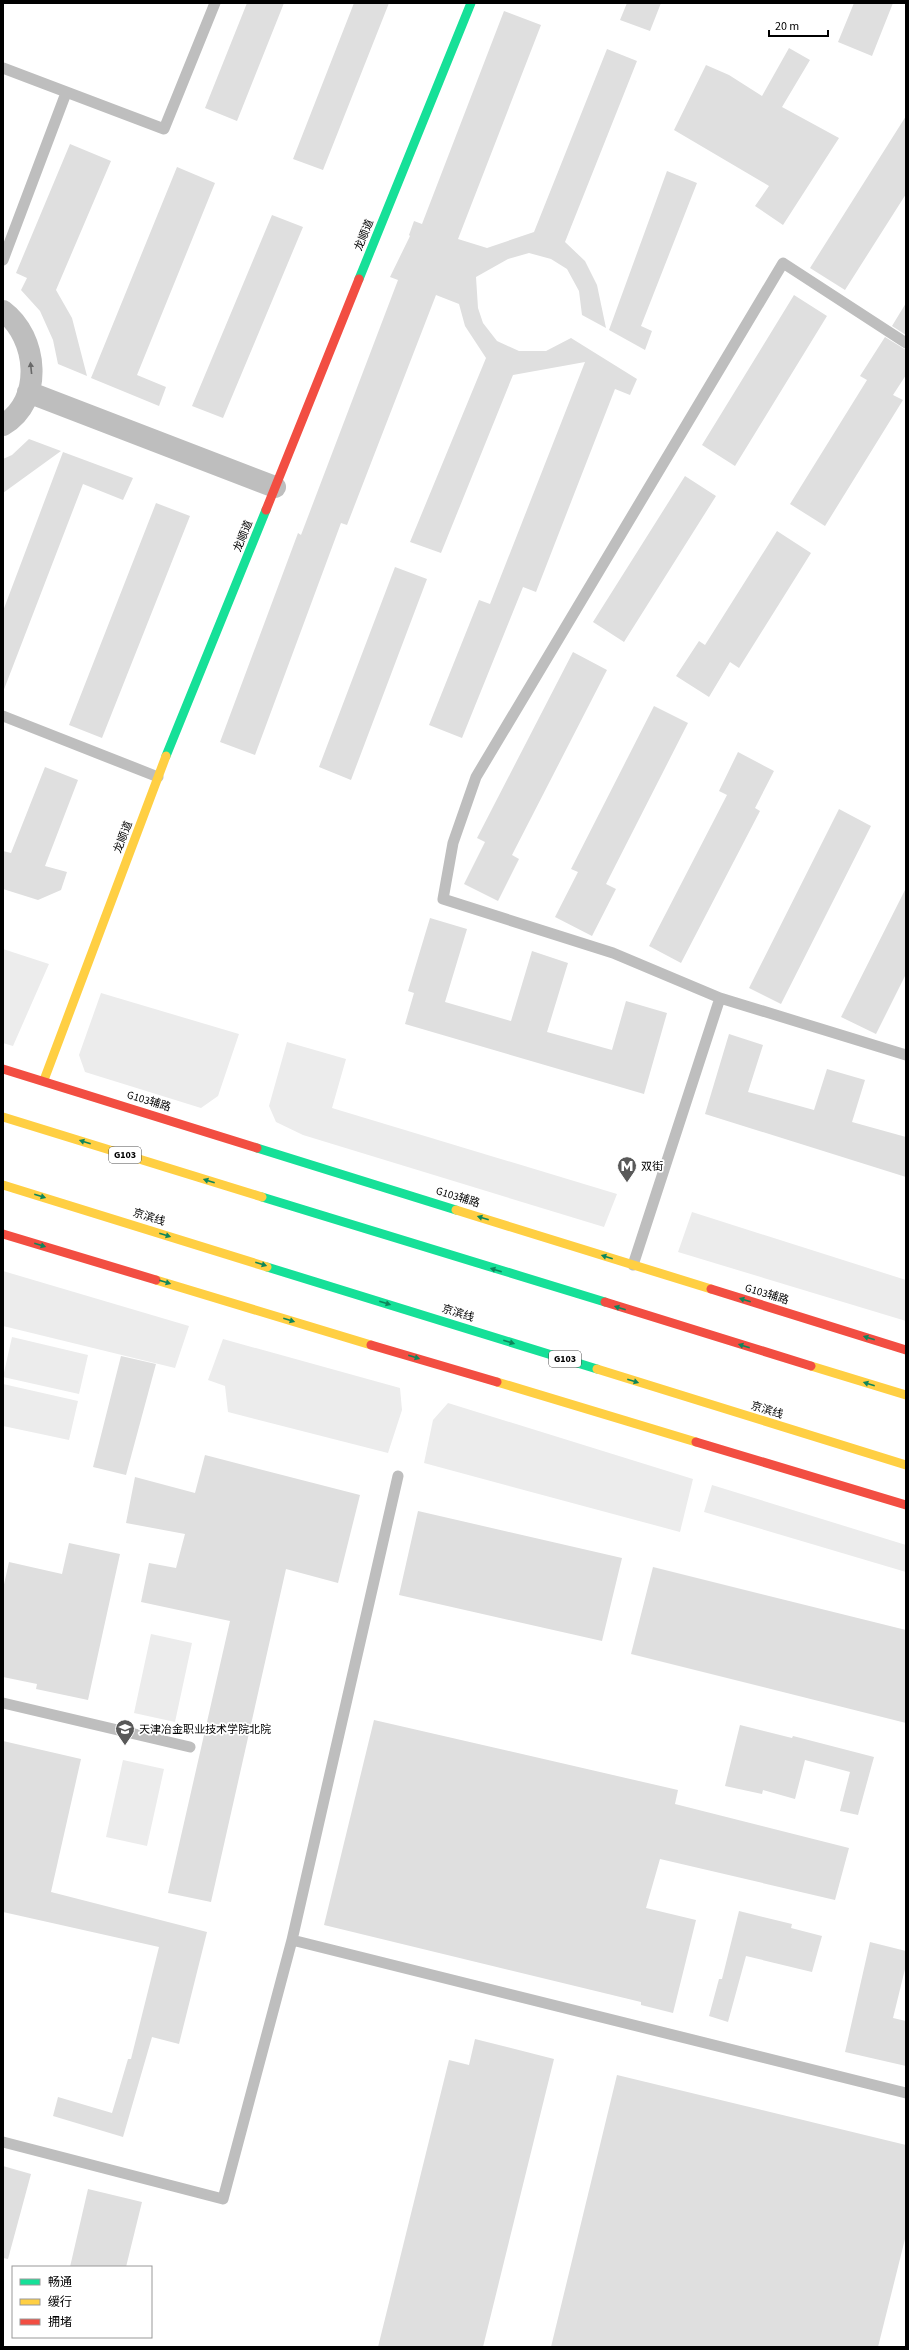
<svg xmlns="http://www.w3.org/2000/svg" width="909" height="2350" viewBox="0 0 909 2350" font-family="'Source Sans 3','Noto Sans SC',sans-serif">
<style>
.green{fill:#ececec}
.building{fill:#dfdfdf}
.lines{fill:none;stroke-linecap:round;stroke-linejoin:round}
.lane{stroke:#bebebe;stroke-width:11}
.street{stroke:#bebebe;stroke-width:22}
.fast{stroke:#16e098;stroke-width:9}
.slow{stroke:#ffcf43;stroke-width:9}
.jam{stroke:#f24e42;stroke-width:9}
.oneway{fill:#686868}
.oneway2{fill:#0d865b}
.labels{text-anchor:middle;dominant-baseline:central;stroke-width:3.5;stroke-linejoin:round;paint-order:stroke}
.shield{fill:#fff;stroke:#4c4c4c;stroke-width:1}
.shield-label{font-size:10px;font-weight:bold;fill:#000}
.street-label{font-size:11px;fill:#000;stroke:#fff}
.poi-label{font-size:11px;fill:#000;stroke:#fff;text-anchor:start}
</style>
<rect width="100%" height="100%" fill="#fff"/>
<path class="green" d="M3,949L49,964L13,1046L3,1043Z
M101,993L239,1034L218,1096L201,1108L85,1072L79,1055Z
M287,1042L346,1059L332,1108L617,1194L604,1227L303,1135L276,1122L269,1106Z
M692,1212L906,1280V1321L678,1252Z
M3,1271L189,1326L175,1368L3,1326Z
M12,1337L88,1355L79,1394L3,1377Z
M223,1339L400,1388L402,1410L388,1453L228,1412L225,1386L208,1380Z
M3,1384L78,1401L69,1440L3,1426Z
M448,1403L693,1479L680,1532L424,1463L433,1420Z
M712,1485L906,1545V1572L704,1512Z
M151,1634L192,1643L175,1722L134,1713Z
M123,1760L164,1769L147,1846L106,1837Z"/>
<path class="building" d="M247,3H284L237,121L205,108Z
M354,3H389L323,170L293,159Z
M627,3H661L650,31L620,20Z
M854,3H893L872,56L838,42Z
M504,11L541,25L458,239L487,248L534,232L607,49L637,61L565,242L585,261L597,285L606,328L582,315L579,291L567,269L551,259L529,253L508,259L476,277L478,308L483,323L497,341L519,351H546L571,338L637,379L630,395L615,389L536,592L523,587L462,738L429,725L479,600L490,604L585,362L513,375L441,553L410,542L486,358L465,326L459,304L436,295L347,525L341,523L255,755L220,742L298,533L301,535L398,280L390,277L410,236L409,235L414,221L422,224Z
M789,48L810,60L782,107L839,138L783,225L755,206L769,186L674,130L706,65L729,75L762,96Z
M906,116V194L845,290L810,268Z
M70,144L111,161L56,290L72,318L87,376L58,364L53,340L40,311L21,290L27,278L16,273Z
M177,167L215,183L137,375L166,387L159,406L91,378Z
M667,171L697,183L641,326L652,331L645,350L609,330Z
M272,215L303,227L223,418L192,406Z
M794,295L827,316L735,466L702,445Z
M906,303V335L892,326Z
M885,337L906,350V375L893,395L903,400L825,526L790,504L867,380L860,376Z
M29,439L61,451L3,493V459L12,455Z
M63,452L133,478L123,500L83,484L3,692V611Z
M685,476L716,496L624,642L593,622Z
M156,503L190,516L102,738L69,725Z
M777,531L811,553L739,668L730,662L709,697L676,676L699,641L705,645Z
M395,567L427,579L351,780L319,767Z
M573,652L607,670L512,855L519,859L498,901L464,884L485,842L477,838Z
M654,706L688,723L606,884L616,889L592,936L555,917L578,872L571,869Z
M738,752L774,771L755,808L760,811L681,963L649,946L727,795L719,791Z
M45,767L78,780L45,866L67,872L61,890L38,900L3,889V851L11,853Z
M839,809L871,826L781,1004L749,988Z
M906,888V974L876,1034L841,1017Z
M430,918L467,929L445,1002L511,1021L532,951L568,963L547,1032L612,1050L626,1001L667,1013L644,1094L405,1024L414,993L408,991Z
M729,1034L763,1045L748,1092L814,1110L827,1069L865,1080L852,1122L906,1137V1177L705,1114Z
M121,1356L156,1364L126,1475L93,1467Z
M205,1455L360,1495L338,1583L286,1569L211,1902L168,1893L230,1621L141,1602L149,1563L176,1568L185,1534L126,1523L135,1477L195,1493Z
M418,1511L622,1558L602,1641L399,1595Z
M69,1543L120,1554L88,1700L36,1689L37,1684L3,1677V1589L9,1562L62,1574Z
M653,1567L906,1630V1723L631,1654Z
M374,1720L678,1790L675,1804L849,1848L835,1900L660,1859L646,1908L696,1920L673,2013L641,2005V2002L324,1925Z
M740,1725L792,1738L793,1736L874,1757L858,1815L840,1811L850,1772L805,1760L795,1799L763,1790L762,1794L725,1786Z
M3,1741L81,1759L51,1892L207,1932L179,2044L152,2037L123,2137L53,2116L58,2097L112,2113L128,2059H131L159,1947L3,1912Z
M739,1911L792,1924L791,1928L822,1936L812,1972L746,1956L728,2022L709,2016L719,1979H722Z
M870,1942L906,1951V1965L893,2018L906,2021V2066L845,2052Z
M475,2039L554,2059L483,2347H378L449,2060L469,2065Z
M617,2075L906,2145V2235L878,2347H551Z
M3,2166L31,2174L8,2259L3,2258Z
M88,2189L142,2202L126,2267H70Z"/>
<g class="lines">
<path class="lane" d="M3,68L164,129L215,3
M3,260L66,93
M3,716L158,777
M720,998L906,1055
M633,1265L720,998L613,953L443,899L453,843L476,777L783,263L906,343
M398,1476L292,1940L906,2093
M3,1703L190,1747
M3,2142L223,2199L292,1940"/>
<path class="street" d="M3,311C38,337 44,401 3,425
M28,392L275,487"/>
<path class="fast" d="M359,279L471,3
M166,756L266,510
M257,1148L456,1210
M262,1197L605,1302
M267,1267L597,1369"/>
<path class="slow" d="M44,1080L166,756
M3,1117L262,1197
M3,1185L267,1267
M456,1210L711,1289
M156,1280L371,1345
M811,1366L906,1395
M597,1369L906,1465
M497,1382L696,1442"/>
<path class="jam" d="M266,510L359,279
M3,1069L257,1148
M3,1234L156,1280
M711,1289L906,1350
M605,1302L811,1366
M371,1345L497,1382
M696,1442L906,1505"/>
</g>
<defs><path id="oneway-solid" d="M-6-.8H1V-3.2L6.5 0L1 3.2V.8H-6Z"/></defs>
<use class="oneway" href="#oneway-solid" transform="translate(31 368) rotate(-96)"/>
<g class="oneway2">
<use href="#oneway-solid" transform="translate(85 1142) rotate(-162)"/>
<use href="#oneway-solid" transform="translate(209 1181) rotate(-162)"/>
<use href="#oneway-solid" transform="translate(40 1196) rotate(17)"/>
<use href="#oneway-solid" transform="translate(483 1218) rotate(-163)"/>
<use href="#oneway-solid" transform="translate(165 1235) rotate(17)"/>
<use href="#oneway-solid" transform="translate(40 1245) rotate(17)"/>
<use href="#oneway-solid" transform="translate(607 1257) rotate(-163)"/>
<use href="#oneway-solid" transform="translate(261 1264) rotate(17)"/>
<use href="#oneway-solid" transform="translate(496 1270) rotate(-163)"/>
<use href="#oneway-solid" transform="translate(165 1282) rotate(17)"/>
<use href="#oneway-solid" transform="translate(745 1300) rotate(-163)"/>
<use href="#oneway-solid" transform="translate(385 1303) rotate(17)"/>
<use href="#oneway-solid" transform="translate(620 1308) rotate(-163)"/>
<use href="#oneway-solid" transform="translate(289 1320) rotate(17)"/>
<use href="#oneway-solid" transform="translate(869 1338) rotate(-163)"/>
<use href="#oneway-solid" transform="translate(509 1342) rotate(17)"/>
<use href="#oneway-solid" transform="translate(744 1346) rotate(-163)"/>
<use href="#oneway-solid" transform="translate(414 1357) rotate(17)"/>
<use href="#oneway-solid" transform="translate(633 1381) rotate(17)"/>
<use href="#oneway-solid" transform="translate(869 1384) rotate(-163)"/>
</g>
<defs>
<g id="metro-pin" transform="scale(1)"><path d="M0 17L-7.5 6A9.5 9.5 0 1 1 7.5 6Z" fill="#595959" stroke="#fff"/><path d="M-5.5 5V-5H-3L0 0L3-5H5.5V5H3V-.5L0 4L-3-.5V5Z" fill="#fff"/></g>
<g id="university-pin" transform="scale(1)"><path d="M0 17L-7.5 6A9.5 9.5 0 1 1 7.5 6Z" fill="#595959" stroke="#fff"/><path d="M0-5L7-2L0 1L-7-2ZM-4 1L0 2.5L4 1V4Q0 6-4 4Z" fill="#fff"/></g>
</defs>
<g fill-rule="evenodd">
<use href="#metro-pin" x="627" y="1166"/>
<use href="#university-pin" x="125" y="1729"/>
</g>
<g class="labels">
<g class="shield">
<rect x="109" y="1147" width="32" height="16" rx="3"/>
<rect x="549" y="1351" width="32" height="16" rx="3"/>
</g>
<g class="shield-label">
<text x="125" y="1155">G103</text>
<text x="565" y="1359">G103</text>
</g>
<g class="street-label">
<text transform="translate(364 235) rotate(-68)">龙顺道</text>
<text transform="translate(243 536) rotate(-68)">龙顺道</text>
<text transform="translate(123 837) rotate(-69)">龙顺道</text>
<text transform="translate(149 1101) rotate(17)">G103辅路</text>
<text transform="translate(458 1197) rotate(17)">G103辅路</text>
<text transform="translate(149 1217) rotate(17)">京滨线</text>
<text transform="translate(767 1294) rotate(17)">G103辅路</text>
<text transform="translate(458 1313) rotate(17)">京滨线</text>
<text transform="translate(767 1410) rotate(17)">京滨线</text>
</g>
<g class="poi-label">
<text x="641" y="1166">双街</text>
<text x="139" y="1729">天津冶金职业技术学院北院</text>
</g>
</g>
<rect width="909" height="2350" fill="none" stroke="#000000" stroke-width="8"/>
<rect x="12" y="2266" width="140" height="72" fill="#ffffff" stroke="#999999"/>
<rect x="20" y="2279" width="20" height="6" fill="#16e098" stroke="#999999"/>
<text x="48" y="2286" font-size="12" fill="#000000">畅通</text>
<rect x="20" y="2299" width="20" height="6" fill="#ffcf43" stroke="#999999"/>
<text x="48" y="2306" font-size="12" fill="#000000">缓行</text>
<rect x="20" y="2319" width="20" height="6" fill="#f24e42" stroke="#999999"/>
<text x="48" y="2326" font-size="12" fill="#000000">拥堵</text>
<path d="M769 30v6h59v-6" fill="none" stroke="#000000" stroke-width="2"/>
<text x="775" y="30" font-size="12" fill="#000000" stroke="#ffffff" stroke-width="3" paint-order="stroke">20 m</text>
</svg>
